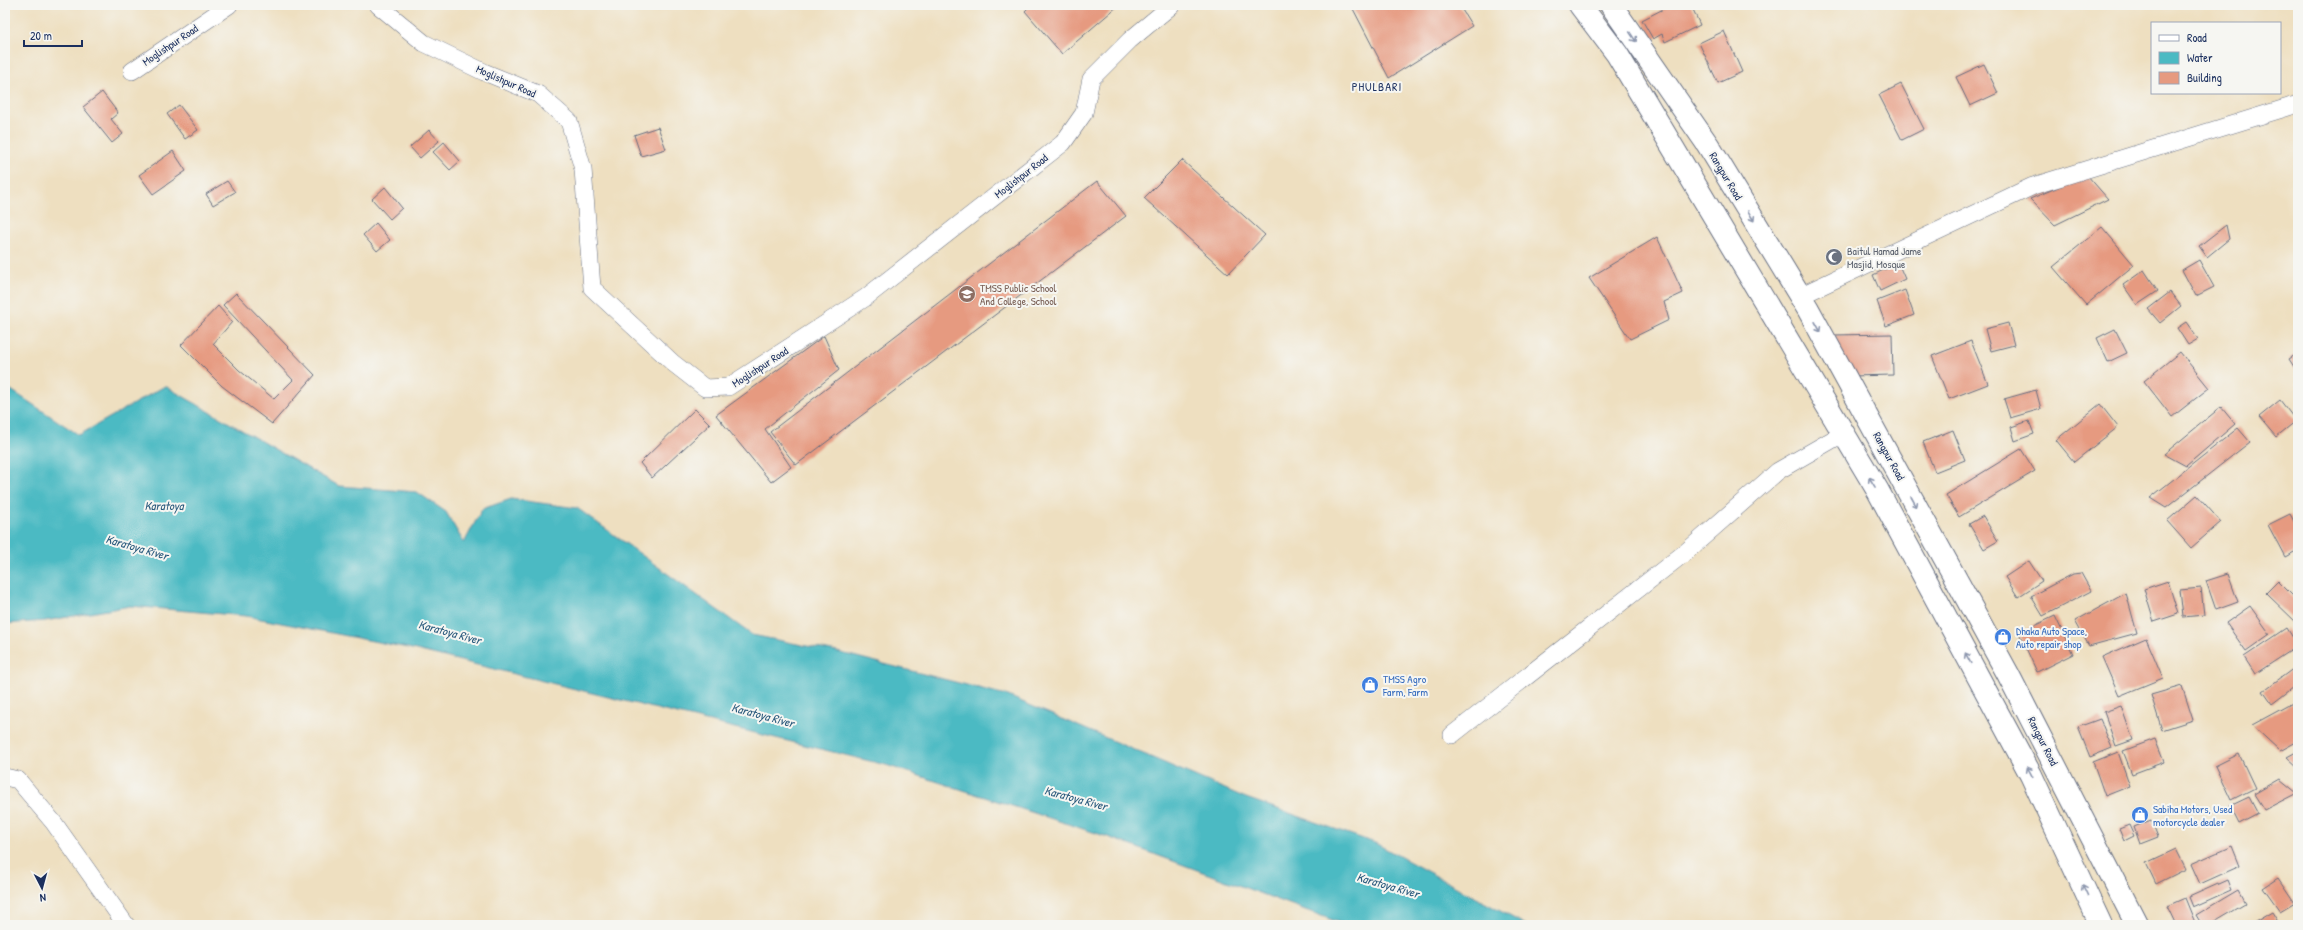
<svg xmlns="http://www.w3.org/2000/svg" width="2303" height="930" viewBox="0 0 2303 930" font-family="'Patrick Hand',sans-serif">
<style>
.water{fill:#4bbac3;stroke:#337490}
.building{fill:#e69a80}
.lines{fill:none;stroke-linecap:round;stroke-linejoin:round}
.street-casing{stroke:#656d80;stroke-width:18}
.highway-casing{stroke:#656d80;stroke-width:24}
.street{stroke:#fff;stroke-width:17}
.highway{stroke:#fff;stroke-width:22}
.oneway{stroke:#8d97ae}
.labels{text-anchor:middle;dominant-baseline:central;stroke-width:4;stroke-linejoin:round;paint-order:stroke}
.street-label{font-size:11px;fill:#1b2f5e;stroke:#f6f6f2}
.worship-label{font-size:11px;fill:#5b616d;stroke:#f6f6f2;text-anchor:start}
.education-label{font-size:11px;fill:#785e54;stroke:#f6f6f2;text-anchor:start}
.shop-label{font-size:11px;fill:#366cbe;stroke:#f6f6f2;text-anchor:start}
.neighbourhood-label{font-size:12px;letter-spacing:1px;fill:#1b2f5e;stroke:#f6f6f2}
.water-label{font-size:12px;font-style:italic;fill:#29597c;stroke:#f6f6f2}
</style>
<rect width="100%" height="100%" fill="#f6f6f2"/>
<filter id="ink" filterUnits="userSpaceOnUse"><feTurbulence type="fractalNoise" baseFrequency=".025" numOctaves="2"/><feDisplacementMap in="SourceGraphic" scale="8" xChannelSelector="R" yChannelSelector="G"/><feConvolveMatrix kernelMatrix="1 2 1 2 8 2 1 2 1" color-interpolation-filters="sRGB"/></filter>
<filter id="wash" filterUnits="userSpaceOnUse"><feTurbulence type="fractalNoise" baseFrequency=".012" numOctaves="4" result="noise"/><feDisplacementMap in="SourceGraphic" scale="16" xChannelSelector="R" yChannelSelector="G"/><feGaussianBlur stdDeviation="0.9" result="paint"/><feColorMatrix in="noise" values="0 0 0 0 0 0 0 0 0 0 0 0 0 0 0 0 0 1.4 0 .05"/><feComposite in="paint" operator="in"/></filter>
<g filter="url(#wash)">
<rect width="100%" height="100%" fill="#eedfc0"/>
<path class="water" d="M5,386L79,435L165,386L339,486L417,492L446,512L464,543L482,509L511,499L577,508L752,635L837,652L1006,695L1246,798L1375,843L1526,925H1346L1108,837L886,765L408,648L246,616L130,606L45,621L5,624Z"/>
<g id="blocks">
<path class="building" d="M1031,5H1119L1062,54L1025,11Z
M1351,5H1459L1472,26L1389,78Z
M1671,5H1691L1700,25L1665,42L1662,34L1653,39L1642,20Z
M1724,31L1742,72L1718,83L1699,43Z
M1984,64L1998,93L1970,106L1956,77Z
M1901,84L1924,129L1902,140L1879,95Z
M102,92L118,113L111,119L123,134L112,143L83,107Z
M179,105L198,130L185,139L167,114Z
M658,127L666,149L641,156L634,135Z
M429,130L439,141L420,158L410,147Z
M444,142L460,161L450,170L433,152Z
M173,151L186,171L153,194L139,175Z
M1182,160L1265,235L1228,274L1144,198Z
M2087,175L2108,199L2055,225L2030,199Z
M227,181L235,192L213,205L206,194Z
M1097,181L1126,216L796,465L770,432Z
M385,187L402,208L390,219L372,199Z
M376,223L390,240L377,251L363,235Z
M2226,225L2229,239L2207,257L2199,246Z
M2102,227L2134,265L2086,305L2053,267Z
M1657,237L1683,293L1664,302L1669,320L1630,339L1589,278Z
M2199,260L2214,287L2196,296L2182,270Z
M1898,263L1905,279L1880,291L1873,275Z
M2144,270L2158,291L2137,305L2123,285Z
M1905,290L1914,315L1886,326L1877,301Z
M2170,292L2181,306L2160,323L2148,309Z
M236,293L315,375L272,424L222,386L181,345L218,306L232,322L213,344L239,370L274,399L293,380L223,305Z
M2186,322L2198,339L2188,345L2177,328Z
M2008,323L2014,345L1991,351L1985,329Z
M2115,329L2127,353L2108,362L2097,338Z
M1892,334L1893,375L1851,376L1834,335Z
M824,336L839,370L765,429L791,467L771,482L716,415Z
M1971,341L1988,384L1949,399L1932,356Z
M2180,352L2209,388L2172,417L2144,381Z
M2298,353V373L2289,359Z
M2036,390L2041,409L2010,418L2004,399Z
M2280,400L2296,421L2276,437L2259,417Z
M2100,404L2118,427L2074,462L2056,440Z
M2221,407L2235,424L2186,466L2164,454Z
M695,409L710,424L652,478L640,463Z
M2029,421L2034,434L2015,441L2011,427Z
M2238,428L2250,442L2166,508L2150,498Z
M1953,430L1965,460L1935,472L1923,442Z
M2021,449L2035,471L1959,517L1946,495Z
M2197,495L2221,522L2191,548L2167,521Z
M2290,514L2298,529V550L2285,557L2268,525Z
M1983,516L1998,541L1984,549L1969,524Z
M2029,561L2042,581L2018,597L2005,577Z
M2081,573L2091,591L2043,616L2031,596L2073,574Z
M2228,574L2238,602L2216,610L2206,581Z
M2168,581L2178,614L2154,622L2144,589Z
M2278,581L2298,601V624L2266,593Z
M2201,588L2204,615L2183,617L2180,590Z
M2126,593L2137,633L2089,646L2075,621Z
M2250,606L2270,634L2246,651L2226,623Z
M2055,616L2073,654L2037,672L2019,633Z
M2287,628L2298,646L2255,674L2244,657Z
M2146,638L2163,678L2119,696L2102,657Z
M2294,668L2298,674V684L2272,704L2263,691Z
M2182,686L2193,720L2162,730L2151,695Z
M2298,700V741L2280,751L2252,725Z
M2121,706L2133,740L2116,746L2104,712Z
M2100,719L2112,748L2090,757L2078,727Z
M2155,739L2164,762L2132,774L2123,751Z
M2298,751V767L2287,757Z
M2118,752L2130,786L2105,796L2093,762Z
M2239,754L2255,788L2231,800L2215,766Z
M2280,779L2297,793L2264,810L2254,794Z
M2249,797L2258,814L2239,824L2230,806Z
M2151,820L2158,837L2140,844L2134,827Z
M2129,825L2134,836L2124,841L2119,829Z
M2232,846L2240,866L2200,884L2191,864Z
M2176,849L2186,869L2156,884L2146,863Z
M2278,878L2295,903L2280,912L2263,888Z
M2227,880L2231,890L2193,907L2189,897Z
M2238,890L2245,903L2208,925H2202L2196,915Z
M2185,898L2196,925H2176L2167,906Z
M2272,912L2280,925H2250Z"/>
</g>
</g>
<g filter="url(#ink)">
<use href="#blocks" fill-opacity="0" stroke="#656d80" stroke-width="1"/>
<g class="lines">
<g class="street-casing">
<path id="street" d="M378,5L424,43L484,72L538,94L569,121L583,169L592,288L673,363L705,388L728,387L865,298L1063,143L1084,113L1091,79L1130,40L1172,5
M132,71L229,5
M1800,296L2033,186L2298,104
M1452,735L1687,551L1778,471L1844,433
M5,777L18,780L54,823L126,925"/>
</g>
<g class="highway-casing">
<path id="highway" d="M1580,5L1617,54L1878,491L2031,775L2101,925
M1611,5L1708,145L1808,309L2008,674L2137,925"/>
</g>
<use href="#street" class="street"/>
<use href="#highway" class="highway"/>
</g>
<defs><path id="oneway-shaft" d="M-6 0H5M1.5-3L5.5 0L1.5 3" fill="none" stroke-width="1.6" stroke-linecap="round" stroke-linejoin="round"/></defs>
<g class="oneway">
<use href="#oneway-shaft" transform="translate(1633 37) rotate(56)"/>
<use href="#oneway-shaft" transform="translate(1751 216) rotate(59)"/>
<use href="#oneway-shaft" transform="translate(1818 327) rotate(61)"/>
<use href="#oneway-shaft" transform="translate(1872 482) rotate(-121)"/>
<use href="#oneway-shaft" transform="translate(1914 502) rotate(61)"/>
<use href="#oneway-shaft" transform="translate(1968 658) rotate(-118)"/>
<use href="#oneway-shaft" transform="translate(2030 772) rotate(-118)"/>
<use href="#oneway-shaft" transform="translate(2085 890) rotate(-115)"/>
</g>
</g>
<defs>
<g id="mosque-disc" transform="scale(0.9)"><circle r="9.5" fill="#6b7280" stroke="#f6f6f2"/><path d="M3.5-4.9A6 6 0 1 0 3.5 4.9A5 5 0 1 1 3.5-4.9Z" fill="#fff"/></g>
<g id="school-disc" transform="scale(0.9)"><circle r="9.5" fill="#8d6e63" stroke="#f6f6f2"/><path d="M0-5L7-2L0 1L-7-2ZM-4 1L0 2.5L4 1V4Q0 6-4 4Z" fill="#fff"/></g>
<g id="shop-disc" transform="scale(0.9)"><circle r="9.5" fill="#3f7fe0" stroke="#f6f6f2"/><path d="M-5-2.5h2.3a2.7 3.5 0 0 1 5.4 0H5L5.5 6h-11ZM-1.5-2.5h3a1.5 2.3 0 0 0-3 0Z" fill="#fff"/></g>
</defs>
<g fill-rule="evenodd">
<use href="#mosque-disc" x="1834" y="257"/>
<use href="#school-disc" x="967" y="294"/>
<use href="#shop-disc" x="2003" y="637"/>
<use href="#shop-disc" x="1370" y="685"/>
<use href="#shop-disc" x="2140" y="815"/>
</g>
<g class="labels">
<g class="street-label">
<text transform="translate(170 45) rotate(-34)">Moglishpur Road</text>
<text transform="translate(506 81) rotate(24)">Moglishpur Road</text>
<text transform="translate(1021 176) rotate(-38)">Moglishpur Road</text>
<text transform="translate(1726 176) rotate(59)">Rangpur Road</text>
<text transform="translate(760 367) rotate(-33)">Moglishpur Road</text>
<text transform="translate(1889 456) rotate(61)">Rangpur Road</text>
<text transform="translate(2043 741) rotate(63)">Rangpur Road</text>
</g>
<g class="worship-label">
<text x="1847" y="251">Baitul Hamad Jame<tspan x="1847" dy="13">Masjid, Mosque</tspan></text>
</g>
<g class="education-label">
<text x="980" y="288">TMSS Public School<tspan x="980" dy="13">And College, School</tspan></text>
</g>
<g class="shop-label">
<text x="2016" y="631">Dhaka Auto Space,<tspan x="2016" dy="13">Auto repair shop</tspan></text>
<text x="1383" y="679">TMSS Agro<tspan x="1383" dy="13">Farm, Farm</tspan></text>
<text x="2153" y="809">Sabiha Motors, Used<tspan x="2153" dy="13">motorcycle dealer</tspan></text>
</g>
<g class="neighbourhood-label">
<text x="1377" y="86">PHULBARI</text>
</g>
<g class="water-label">
<text x="164" y="505">Karatoya</text>
<text transform="translate(137 547) rotate(16)">Karatoya River</text>
<text transform="translate(450 632) rotate(15)">Karatoya River</text>
<text transform="translate(763 715) rotate(15)">Karatoya River</text>
<text transform="translate(1076 798) rotate(15)">Karatoya River</text>
<text transform="translate(1388 885) rotate(16)">Karatoya River</text>
</g>
</g>
<rect width="2303" height="930" fill="none" stroke="#f6f6f2" stroke-width="20"/>
<rect x="2151" y="22" width="130" height="72" fill="#f6f6f2" stroke="#9ea6b7"/>
<rect x="2159" y="35" width="20" height="6" fill="#ffffff" stroke="#9ea6b7"/>
<text x="2187" y="42" font-size="12" fill="#1b2f5e">Road</text>
<rect x="2159" y="52" width="20" height="12" fill="#4bbac3" stroke="#9ea6b7"/>
<text x="2187" y="62" font-size="12" fill="#1b2f5e">Water</text>
<rect x="2159" y="72" width="20" height="12" fill="#e69a80" stroke="#9ea6b7"/>
<text x="2187" y="82" font-size="12" fill="#1b2f5e">Building</text>
<g transform="translate(42 888) rotate(174)" stroke="#f6f6f2" stroke-width="3" paint-order="stroke">
<path d="M0-3L7 15L0 10L-7 15Z" fill="#1b2f5e"/>
<text y="-6" font-size="11" font-weight="bold" text-anchor="middle" fill="#1b2f5e">N</text>
</g>
<path d="M24 40v6h58v-6" fill="none" stroke="#1b2f5e" stroke-width="2"/>
<text x="30" y="40" font-size="12" fill="#1b2f5e" stroke="#f6f6f2" stroke-width="3" paint-order="stroke">20 m</text>
</svg>
